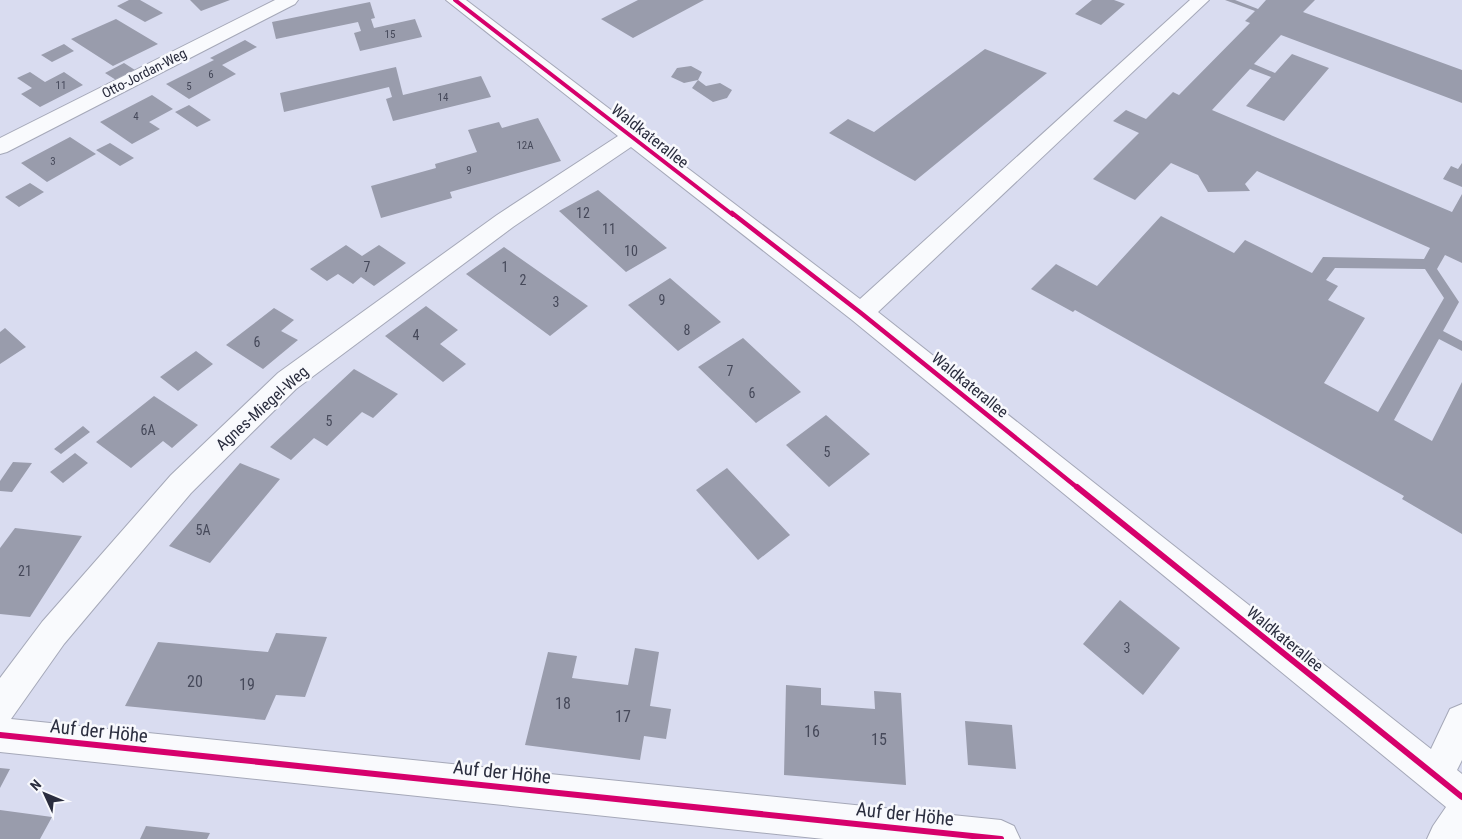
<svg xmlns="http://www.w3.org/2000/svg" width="1462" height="839" viewBox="0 0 1462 839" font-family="'Roboto Condensed',sans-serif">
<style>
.building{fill:#999cac;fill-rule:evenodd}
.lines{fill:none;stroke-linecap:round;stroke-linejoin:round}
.minor-casing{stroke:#a5a8b8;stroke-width:2}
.minor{fill:#f9fafd;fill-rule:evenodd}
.cycleway-far2-casing{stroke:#f8f9fd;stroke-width:6}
.cycleway-far1-casing{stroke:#f8f9fd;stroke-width:8}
.cycleway-casing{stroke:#f8f9fd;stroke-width:9}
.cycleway-far2{stroke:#d6006c;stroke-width:4}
.cycleway-far1{stroke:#d6006c;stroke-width:4.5}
.cycleway{stroke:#d6006c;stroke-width:6}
.labels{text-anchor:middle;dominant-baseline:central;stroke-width:5;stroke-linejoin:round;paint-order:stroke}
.far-number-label{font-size:11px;fill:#46495a}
.far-street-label{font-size:14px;fill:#2a2d3e;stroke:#f8f9fd}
.number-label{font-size:14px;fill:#46495a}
.street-label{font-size:16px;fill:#2a2d3e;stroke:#f8f9fd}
.near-number-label{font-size:16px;fill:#46495a}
.near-street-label{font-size:19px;fill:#2a2d3e;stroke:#f8f9fd}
</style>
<rect width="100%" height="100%" fill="#d9dcf0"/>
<path class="building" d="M129,0H140L163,13L145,22L117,6Z
M190,0H230L201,11Z
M638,0H704L633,38L601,19Z
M1092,0H1114L1125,4L1101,25L1075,14Z
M1225,0H1235L1258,9L1266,0H1315L1303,12L1462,70V103L1281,35L1254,64L1275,73L1292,54L1329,68L1284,121L1246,106L1271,77L1250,69L1212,110L1452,212L1462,194V263L1445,255L1437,269L1459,302L1443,331L1462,341V351L1439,339L1394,420L1432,441L1462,382V534L1402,499L1404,496L1075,310L1073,312L1031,289L1056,264L1097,286L1161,216L1234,253L1245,240L1312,273L1323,257L1424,259L1430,248L1257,171L1245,184L1250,191L1208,192L1198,175L1171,163L1135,200L1093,179L1139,133L1113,121L1126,110L1146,119L1173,92L1179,95L1250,23L1245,21L1255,11ZM1335,268L1425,269L1444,298L1378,412L1324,383L1365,318L1328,300L1338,286L1326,280Z
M370,2L375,18L371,19L374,28L415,19L422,37L360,51L354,33L361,31L358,22L276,39L272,22Z
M116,19L158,44L113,66L71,39Z
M245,40L257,47L222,65L236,74L189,99L166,84L214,60L210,58Z
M64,44L74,51L52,62L41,55Z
M985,49L1047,73L915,181L829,133L848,119L874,132Z
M124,63L135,70L116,80L105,73Z
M691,66L702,72L698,80L684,83L671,77L677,68Z
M396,67L403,95L481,76L491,97L393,121L386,99L392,97L389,87L284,112L280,93Z
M30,72L45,82L64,72L83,85L40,107L21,94L32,88L17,78Z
M698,80L706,86L720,83L732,90L727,98L713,102L692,88Z
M152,95L173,109L149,122L160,129L132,144L100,122Z
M189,105L211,120L197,127L175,112Z
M538,118L561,161L450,192L452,198L381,218L371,186L436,168L435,164L477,152L468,130L499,122L502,128Z
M70,137L96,154L47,182L21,163Z
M110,143L134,158L120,166L96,150Z
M1462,163V187L1443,179L1451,166L1458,169Z
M30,183L44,192L19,207L5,197Z
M598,190L667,248L626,272L559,211Z
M346,245L362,256L379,245L406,263L374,286L361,277L353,284L338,274L327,281L310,269Z
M504,247L588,306L550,336L466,274Z
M670,278L721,322L678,351L628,305Z
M426,306L458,330L440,344L466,364L443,382L385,336Z
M274,308L294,320L281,331L298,340L263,369L226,345Z
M5,328L26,347L0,364V332Z
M743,338L801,392L756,423L698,367Z
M196,351L213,364L178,391L160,377Z
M354,369L398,394L373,418L362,412L327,446L314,438L291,460L270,447Z
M154,396L198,425L172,448L163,441L131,468L96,442Z
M826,415L870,454L829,487L786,445Z
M83,426L90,432L61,454L54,449Z
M75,453L88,463L63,483L50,472Z
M13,462L32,463L12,492L0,491V481Z
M240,463L280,479L210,563L169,546Z
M727,468L790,535L758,560L696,490Z
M15,528L82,536L30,617L0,614V548Z
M1120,600L1180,648L1143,695L1083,644Z
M276,633L327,637L305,697L276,695L265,720L125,706L158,642L268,652Z
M635,648L659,652L650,706L671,709L666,739L644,736L640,760L525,745L548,652L577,656L572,678L628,685Z
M786,685L821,688V705L875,709L874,691L901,693L906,785L784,775Z
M965,721L1012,725L1016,769L968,765Z
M0,768L10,769L0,788Z
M0,810L52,817L40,839H0Z
M146,826L210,833L207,839H140Z"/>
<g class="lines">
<g class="minor-casing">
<path id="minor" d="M275,0H298L295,4L7,152L0,154V138Z
M446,0H466L860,299L1190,0H1209L878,312L1431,749L1450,709L1462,704V760L1457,770L1462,774V839H1427L1433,826L1446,807L852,320L631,147L513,227L296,389L191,493L64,644L11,719L1001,820L1014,826L1020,839H824L0,752V678L42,622L171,475L278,373L497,215L618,136Z"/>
</g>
<use href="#minor" class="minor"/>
<g class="cycleway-far2-casing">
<path id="cycleway-far2" d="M455,0L733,215"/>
</g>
<g class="cycleway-far1-casing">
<path id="cycleway-far1" d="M732,213L861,313L1079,489"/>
</g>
<g class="cycleway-casing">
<path id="cycleway" d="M1077,487L1462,797
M0,735L1001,839"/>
</g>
<use href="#cycleway-far2" class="cycleway-far2"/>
<use href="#cycleway-far1" class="cycleway-far1"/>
<use href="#cycleway" class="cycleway"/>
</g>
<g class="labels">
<g class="far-number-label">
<text x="390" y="34">15</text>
<text x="211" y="74">6</text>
<text x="61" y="85">11</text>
<text x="189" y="86">5</text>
<text x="443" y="97">14</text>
<text x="136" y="116">4</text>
<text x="525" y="145">12A</text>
<text x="53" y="161">3</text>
<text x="469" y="170">9</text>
</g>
<g class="far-street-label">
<text transform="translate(144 73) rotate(-27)">Otto-Jordan-Weg</text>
</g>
<g class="number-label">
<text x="583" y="213">12</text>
<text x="609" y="229">11</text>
<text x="631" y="251">10</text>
<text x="367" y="267">7</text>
<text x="505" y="267">1</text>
<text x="523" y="280">2</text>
<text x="662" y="300">9</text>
<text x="556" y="302">3</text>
<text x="687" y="330">8</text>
<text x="416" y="335">4</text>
<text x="257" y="342">6</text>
<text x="730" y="371">7</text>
<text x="752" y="393">6</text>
<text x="329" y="421">5</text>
<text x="148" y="430">6A</text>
<text x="827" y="452">5</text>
<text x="203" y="530">5A</text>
<text x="25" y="571">21</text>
<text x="1127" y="648">3</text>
</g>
<g class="street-label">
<text transform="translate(650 136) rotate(38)">Waldkaterallee</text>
<text transform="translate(970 385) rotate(39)">Waldkaterallee</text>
<text transform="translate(262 408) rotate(-42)">Agnes-Miegel-Weg</text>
<text transform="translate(1285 639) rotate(39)">Waldkaterallee</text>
</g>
<g class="near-number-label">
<text x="195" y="681">20</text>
<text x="247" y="684">19</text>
<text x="563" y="703">18</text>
<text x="623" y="716">17</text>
<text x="812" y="731">16</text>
<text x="879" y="739">15</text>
</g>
<g class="near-street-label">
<text transform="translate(99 731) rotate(6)">Auf der Höhe</text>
<text transform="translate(502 772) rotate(6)">Auf der Höhe</text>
<text transform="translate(905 814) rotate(6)">Auf der Höhe</text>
</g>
</g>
<g transform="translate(45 794) rotate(314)" stroke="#f8f9fd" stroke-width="4" paint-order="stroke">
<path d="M0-4L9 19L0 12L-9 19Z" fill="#2a2d3e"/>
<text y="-8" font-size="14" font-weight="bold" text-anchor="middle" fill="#2a2d3e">N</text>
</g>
</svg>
